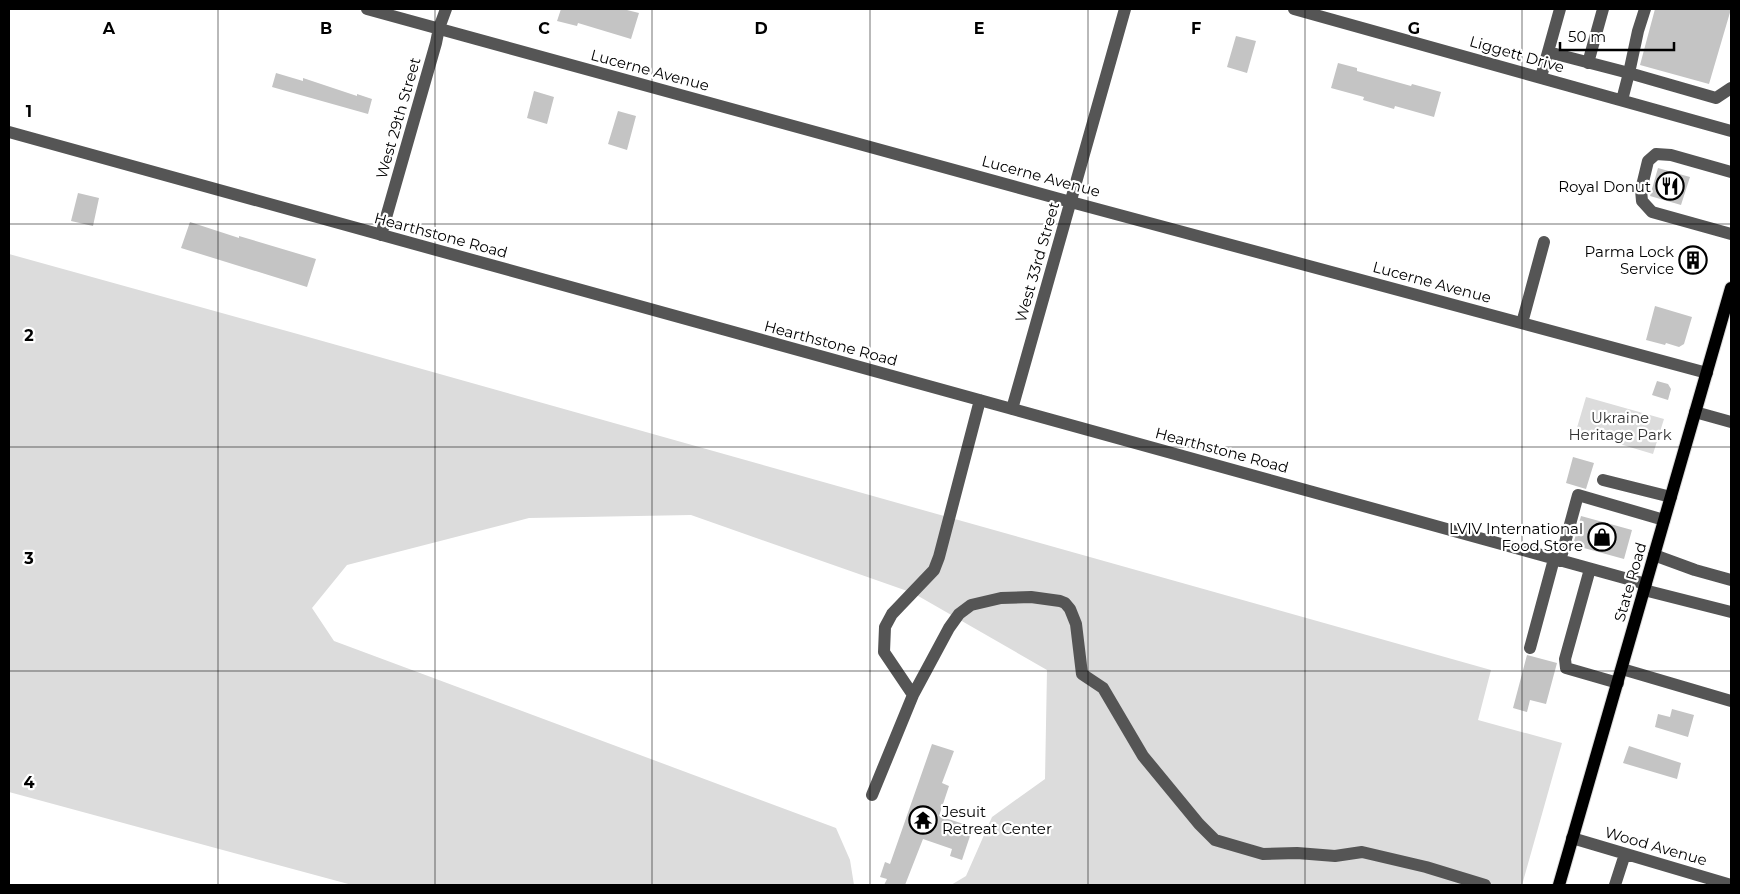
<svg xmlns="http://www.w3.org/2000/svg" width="1740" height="894" viewBox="0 0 1740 894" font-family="Montserrat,sans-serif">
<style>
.green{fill:#dcdcdc}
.building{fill:#c4c4c4}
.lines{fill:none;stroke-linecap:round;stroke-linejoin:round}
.major-casing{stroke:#dbdbdb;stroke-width:14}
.minor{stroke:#555;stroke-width:12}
.major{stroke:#000;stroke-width:12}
.grid{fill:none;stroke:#000;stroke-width:1;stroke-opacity:0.55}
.labels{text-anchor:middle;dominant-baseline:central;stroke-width:4.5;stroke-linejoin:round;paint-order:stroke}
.street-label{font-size:15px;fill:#000;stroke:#fff}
.poi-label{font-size:15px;fill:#000;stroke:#fff;text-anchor:end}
.park-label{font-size:15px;fill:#333;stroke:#fff}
.grid-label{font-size:16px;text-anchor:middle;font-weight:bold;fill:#000;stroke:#fff;stroke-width:4.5;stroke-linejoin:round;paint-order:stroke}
</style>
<rect width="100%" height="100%" fill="#fff"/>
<path class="green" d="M9,254L294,333L1491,670L1478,720L1562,743L1522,885H951L966,876L992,817L1045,779L1047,670L913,593L691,515L529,518L347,565L312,608L334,641L836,828L850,860L854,885H352L9,792Z
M1586,397L1664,419L1653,454L1576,431Z"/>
<path class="building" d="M561,9H623L639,13L631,39L578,23L577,26L557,21Z
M1655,9H1731L1709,84L1640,65Z
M1236,36L1256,41L1247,73L1227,67Z
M1338,63L1357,68V71L1411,86L1412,84L1441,92L1434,117L1395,106L1394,109L1363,100L1364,97L1331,88Z
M276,73L303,81V78L357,96V94L372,99L368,114L272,87Z
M534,91L554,97L547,124L527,118Z
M618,111L636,116L627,150L608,144Z
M1658,168L1690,177L1681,205L1650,196Z
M78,193L99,198L93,226L71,221Z
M190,222L239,238V236L316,259L307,287L181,248Z
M1688,246L1704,251L1697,273L1682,269Z
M1655,306L1692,317L1684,344L1679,347L1666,343L1665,345L1646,340Z
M1657,381L1668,384L1671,389L1668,400L1652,395Z
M1573,457L1594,463L1586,489L1566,483Z
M1581,516L1632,530L1624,559L1573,545Z
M1527,655L1557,663L1546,704L1530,700L1527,712L1513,708Z
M1672,709L1694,715L1688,737L1655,727L1658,714L1670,717Z
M932,744L954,751L942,783L949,786L939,816L973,827L962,860L950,856L952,849L923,839L905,885H884L887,879L880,877L885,862L890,864Z
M1629,746L1681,763L1677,779L1623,763Z"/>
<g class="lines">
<g class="major-casing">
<path id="major" d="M1559,885L1731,288"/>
</g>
<path class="minor" d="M367,9L1056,198L1707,373
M1294,9L1731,131
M1645,9L1638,31L1629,73L1716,98L1731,88
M1548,52L1629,73L1622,100
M1588,63L1603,9
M1541,77L1560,9
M9,132L1646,584
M1731,172L1671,155L1656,154L1648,161L1641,190L1642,201L1652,212L1731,234
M381,235L436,43L439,28L446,9
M1522,323L1544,242
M1012,409L1125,9
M1695,412L1731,422
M1603,480L1671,497
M1654,555L1695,570L1731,580
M1560,561L1578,495L1664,520
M1590,569L1565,659L1566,668L1618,683
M1644,590L1731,612
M1530,648L1554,559
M1622,669L1731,701
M913,695L884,652L885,627L892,614L934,570L939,557L980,400
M872,795L913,695L949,628L959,614L971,605L1001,598L1031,597L1060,601L1065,603L1070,609L1076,624L1082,674L1103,688L1143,756L1199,824L1215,840L1263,854L1297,853L1335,856L1362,852L1426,867L1485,885
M1572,838L1731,885
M1615,885L1625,854"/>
<use href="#major" class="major"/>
</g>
<path class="grid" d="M218,9V885M435,9V885M652,9V885M870,9V885M1088,9V885M1305,9V885M1522,9V885M9,224H1731M9,447H1731M9,671H1731"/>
<defs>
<g id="restaurant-ring" transform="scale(1.4375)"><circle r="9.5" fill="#fff" stroke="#000" stroke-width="1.5"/><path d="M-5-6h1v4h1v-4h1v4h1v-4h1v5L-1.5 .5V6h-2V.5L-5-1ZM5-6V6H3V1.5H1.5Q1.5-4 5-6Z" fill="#000"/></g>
<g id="building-ring" transform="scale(1.4375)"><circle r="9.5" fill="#fff" stroke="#000" stroke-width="1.5"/><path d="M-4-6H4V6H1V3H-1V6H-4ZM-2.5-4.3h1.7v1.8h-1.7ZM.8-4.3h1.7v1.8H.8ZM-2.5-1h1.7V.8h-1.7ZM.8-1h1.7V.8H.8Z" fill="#000"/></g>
<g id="shop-ring" transform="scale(1.4375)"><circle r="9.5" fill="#fff" stroke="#000" stroke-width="1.5"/><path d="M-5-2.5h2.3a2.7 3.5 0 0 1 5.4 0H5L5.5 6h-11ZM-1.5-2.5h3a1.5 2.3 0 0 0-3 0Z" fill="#000"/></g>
<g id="temple-ring" transform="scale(1.4375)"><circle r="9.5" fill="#fff" stroke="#000" stroke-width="1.5"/><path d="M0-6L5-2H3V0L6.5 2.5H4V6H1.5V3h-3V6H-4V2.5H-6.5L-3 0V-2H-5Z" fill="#000"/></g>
</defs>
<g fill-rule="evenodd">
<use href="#restaurant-ring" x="1670" y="186"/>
<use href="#building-ring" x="1693" y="260"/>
<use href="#shop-ring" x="1602" y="537"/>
<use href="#temple-ring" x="923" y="820"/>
</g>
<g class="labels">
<g class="street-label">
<text transform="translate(1517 54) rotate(16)">Liggett Drive</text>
<text transform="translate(650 70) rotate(15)">Lucerne Avenue</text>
<text transform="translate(398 118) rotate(-74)">West 29th Street</text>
<text transform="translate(1041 176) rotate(15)">Lucerne Avenue</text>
<text transform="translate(441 235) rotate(15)">Hearthstone Road</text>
<text transform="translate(1037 262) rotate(-74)">West 33rd Street</text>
<text transform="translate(1432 282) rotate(15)">Lucerne Avenue</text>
<text transform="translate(831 343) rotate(15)">Hearthstone Road</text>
<text transform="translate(1222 450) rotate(15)">Hearthstone Road</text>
<text transform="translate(1630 582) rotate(-74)">State Road</text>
<text transform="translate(1656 846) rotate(16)">Wood Avenue</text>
</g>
<g class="poi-label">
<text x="1651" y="186">Royal Donut</text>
<text x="1674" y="251">Parma Lock<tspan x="1674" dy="17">Service</tspan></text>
<text x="1583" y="528">LVIV International<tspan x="1583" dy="17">Food Store</tspan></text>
<text x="942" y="811" text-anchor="start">Jesuit<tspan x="942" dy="17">Retreat Center</tspan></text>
</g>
<g class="park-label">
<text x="1620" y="417">Ukraine<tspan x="1620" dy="17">Heritage Park</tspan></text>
</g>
</g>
<g class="grid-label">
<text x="109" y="34">A</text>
<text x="326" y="34">B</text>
<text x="544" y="34">C</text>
<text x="761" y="34">D</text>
<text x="979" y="34">E</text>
<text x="1196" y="34">F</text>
<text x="1414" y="34">G</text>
<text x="29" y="117">1</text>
<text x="29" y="341">2</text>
<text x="29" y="564">3</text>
<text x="29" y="788">4</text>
</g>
<rect width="1740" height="894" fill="none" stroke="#000000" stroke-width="20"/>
<path d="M1560 42v8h114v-8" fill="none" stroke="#000000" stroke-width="2.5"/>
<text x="1568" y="42" font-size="15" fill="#000000" stroke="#ffffff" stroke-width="4" paint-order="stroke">50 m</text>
</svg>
